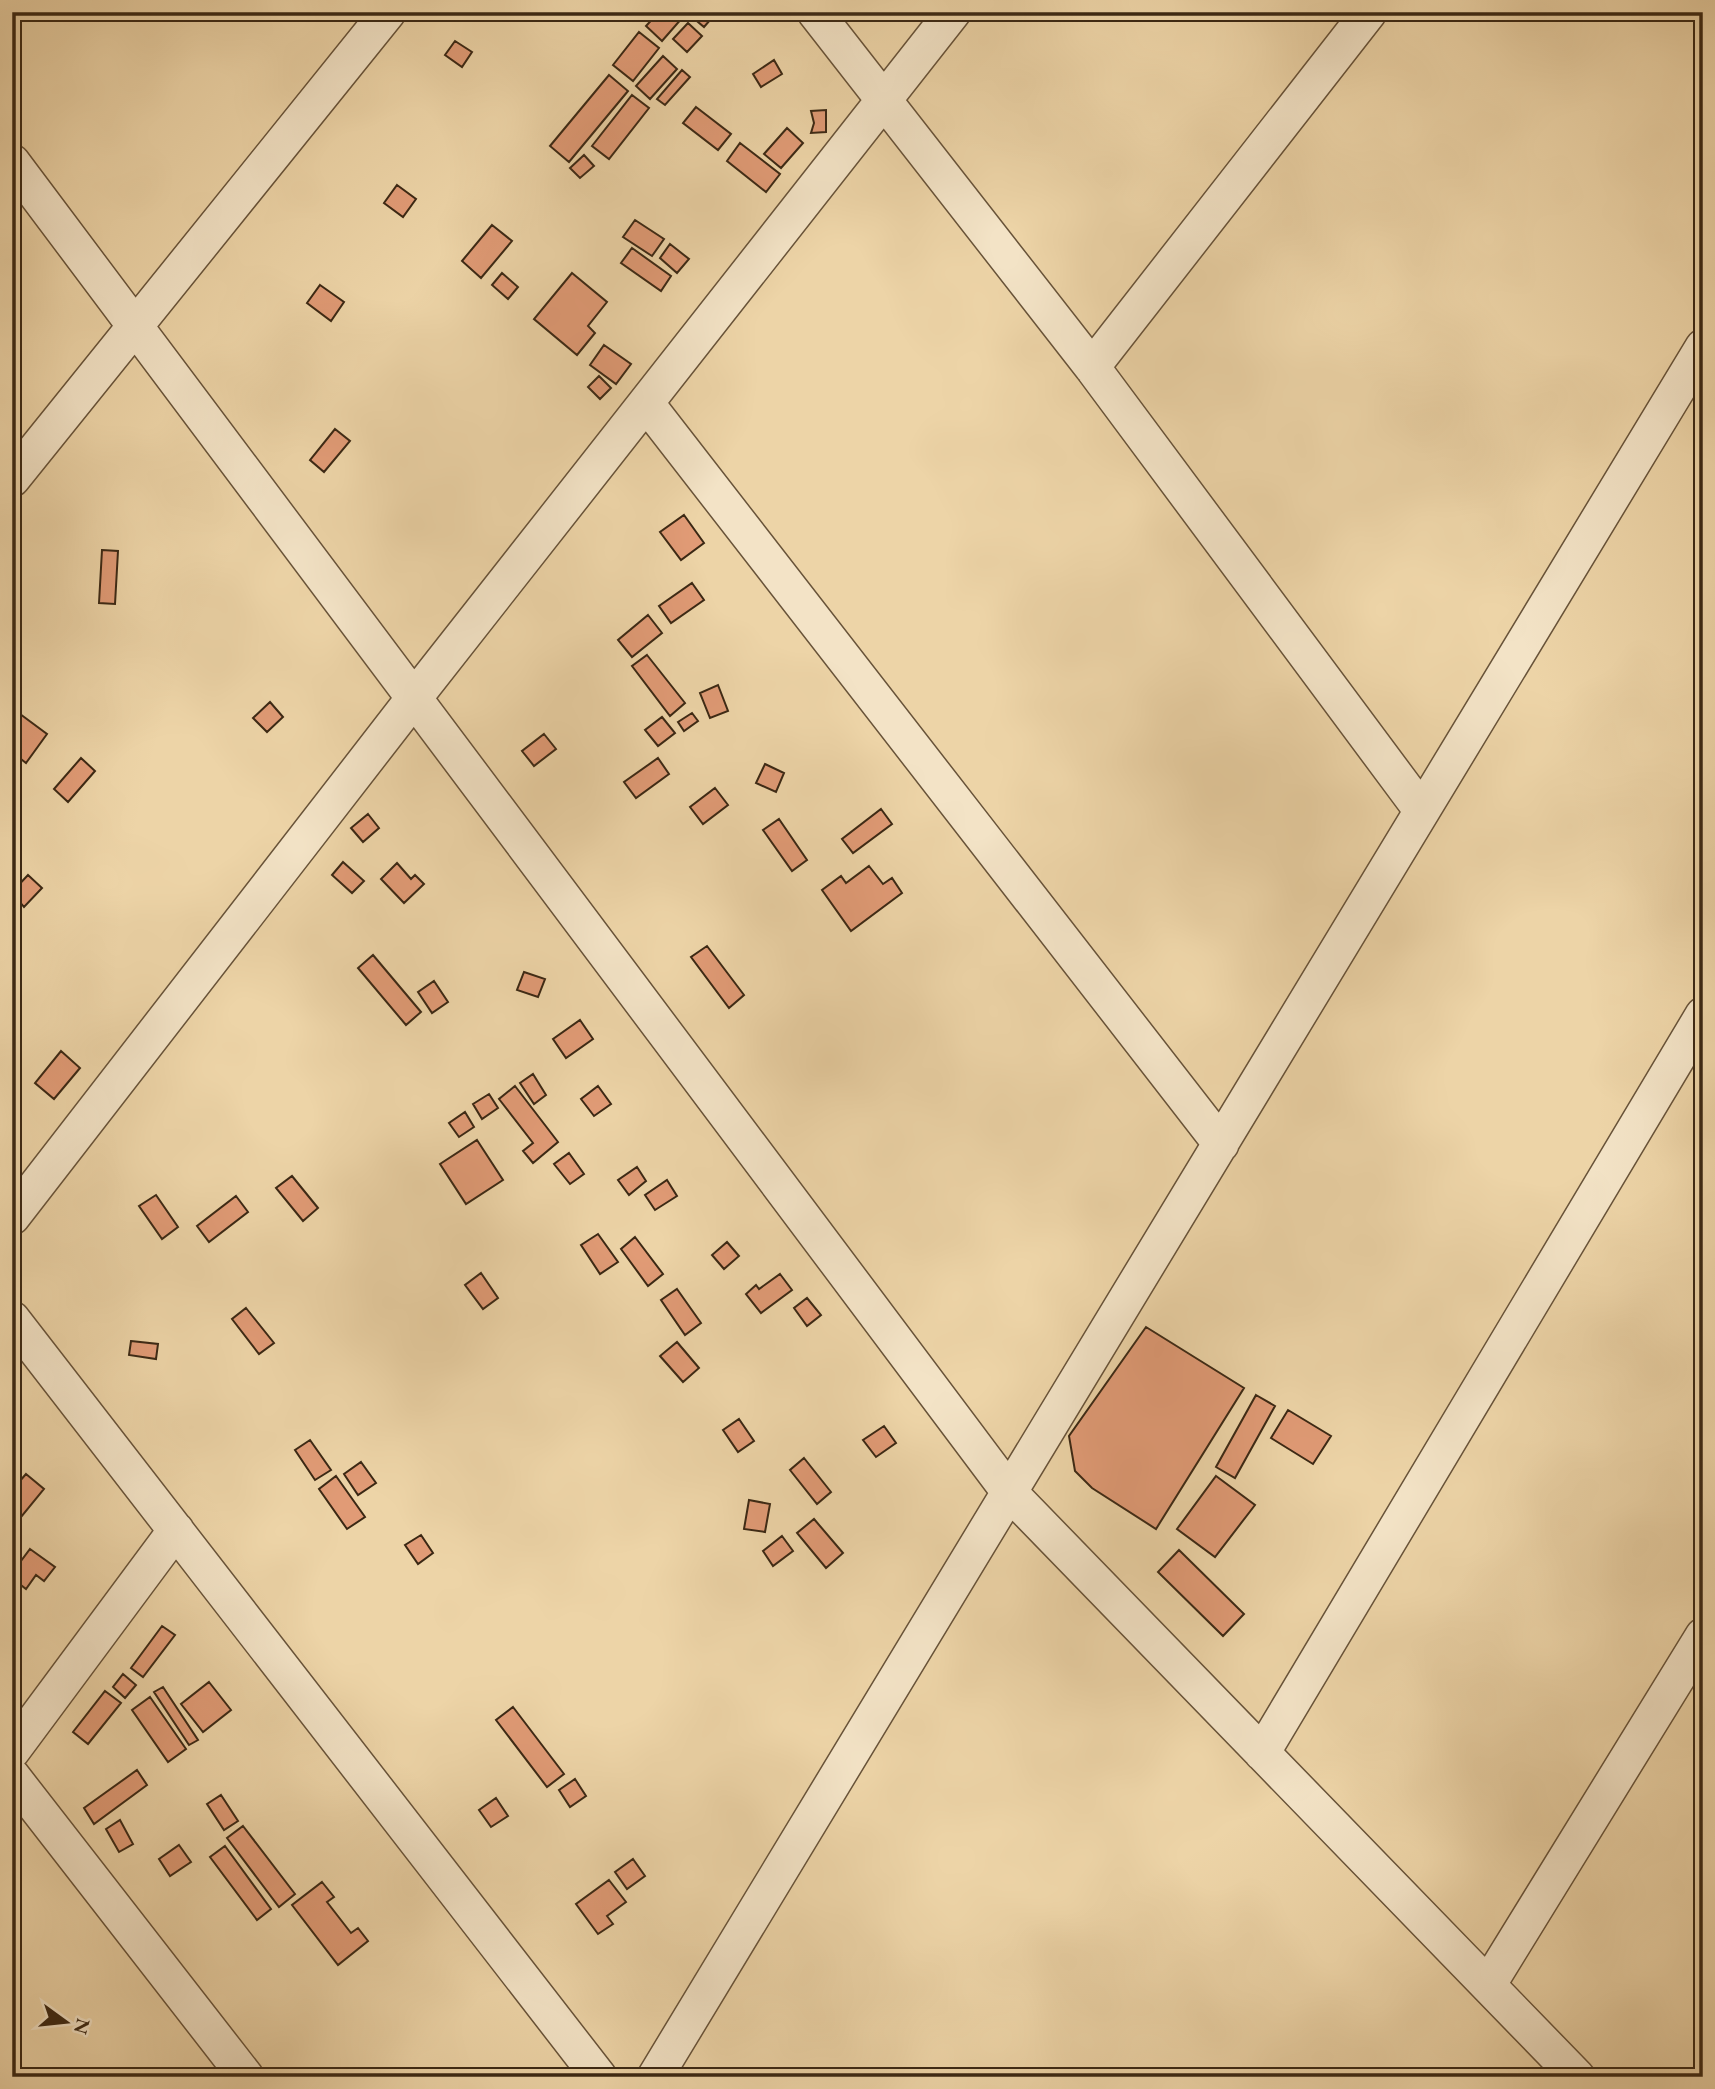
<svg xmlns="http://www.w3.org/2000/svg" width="1715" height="2089" viewBox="0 0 1715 2089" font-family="'EB Garamond',serif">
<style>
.building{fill:#e19b76;stroke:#3b2814;stroke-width:2}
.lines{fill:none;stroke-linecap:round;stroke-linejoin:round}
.street-casing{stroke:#685339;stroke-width:38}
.street{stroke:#f3e3c6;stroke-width:35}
</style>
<rect width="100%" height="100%" fill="#edd4a7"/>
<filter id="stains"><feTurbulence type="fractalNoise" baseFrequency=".00286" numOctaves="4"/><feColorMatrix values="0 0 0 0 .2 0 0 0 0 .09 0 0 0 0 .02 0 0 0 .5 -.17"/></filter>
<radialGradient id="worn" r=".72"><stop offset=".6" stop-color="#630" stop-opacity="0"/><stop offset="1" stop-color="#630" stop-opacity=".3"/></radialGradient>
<path class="building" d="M659,12H678L683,17L662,41L646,26Z
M694,12H717L704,27L691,16Z
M688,23L702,36L687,52L673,39Z
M639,32L659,48L633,81L613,65Z
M455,41L472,52L462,67L445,55Z
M663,56L677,69L650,99L636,86Z
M774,60L782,74L761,87L753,74Z
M682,70L690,77L665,105L657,99Z
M609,75L628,91L569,162L550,146Z
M632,95L649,108L609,159L592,146Z
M696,107L731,134L718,150L683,123Z
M826,110V132L811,133L814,123L811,111Z
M787,128L803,143L781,168L764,154Z
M740,143L780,174L766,192L727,161Z
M584,155L594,166L580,178L570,168Z
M397,185L416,199L403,217L384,203Z
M635,220L664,239L652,256L623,237Z
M492,225L512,241L481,278L462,261Z
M670,244L689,259L677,273L660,258Z
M632,248L671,276L661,291L621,263Z
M502,273L518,287L508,299L492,285Z
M572,273L607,302L588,326L595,333L577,355L534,319Z
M320,285L344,302L331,321L307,303Z
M604,345L631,364L616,384L590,365Z
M599,376L611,388L600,399L588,387Z
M335,429L350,441L324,472L310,460Z
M684,515L704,543L681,560L660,532Z
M102,550L118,551L115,604L99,603Z
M692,583L704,600L671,623L659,606Z
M648,615L662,633L632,657L618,640Z
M647,655L685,703L670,716L632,666Z
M718,685L728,711L710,718L700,693Z
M270,702L283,717L267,732L253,718Z
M16,711L47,734L26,763L12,752V716Z
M692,713L698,721L684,731L678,722Z
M662,717L675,733L658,746L645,730Z
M544,734L556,749L534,766L522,751Z
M81,758L95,771L68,802L54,789Z
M658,758L669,774L636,798L624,782Z
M765,764L784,773L776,792L756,783Z
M715,788L728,805L703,824L690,807Z
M881,809L892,824L853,853L842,839Z
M368,814L379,828L363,842L351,828Z
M779,819L807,860L792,871L763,830Z
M343,862L364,881L352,893L332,875Z
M397,863L411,879L415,875L424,884L404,903L381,879Z
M869,866L883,884L892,878L902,893L851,931L822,890L841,876L846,883Z
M28,875L42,888L24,907L12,892Z
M707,946L744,995L729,1008L691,957Z
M373,955L421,1012L406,1025L358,968Z
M524,972L545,979L538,997L517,990Z
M434,981L448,1002L432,1013L418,992Z
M580,1020L593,1039L566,1058L553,1039Z
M61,1051L80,1068L54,1099L35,1083Z
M533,1074L546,1095L534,1104L520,1083Z
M515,1086L558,1142L533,1163L523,1151L533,1143L499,1099Z
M598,1086L611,1104L594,1116L581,1099Z
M489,1094L498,1108L482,1119L473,1104Z
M465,1112L474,1127L459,1137L449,1123Z
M477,1140L503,1180L466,1204L440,1164Z
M569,1153L584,1174L570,1184L554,1164Z
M637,1167L646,1181L629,1195L618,1180Z
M292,1176L318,1208L303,1221L276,1188Z
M667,1180L677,1196L655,1210L645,1195Z
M156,1195L178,1227L162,1239L139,1206Z
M236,1196L248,1212L209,1242L197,1226Z
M598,1234L618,1262L600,1274L581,1245Z
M635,1237L663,1274L648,1286L621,1249Z
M727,1242L739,1256L724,1269L712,1255Z
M481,1273L498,1298L483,1309L465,1285Z
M780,1274L792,1290L761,1313L746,1294L756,1285L759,1289Z
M677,1289L701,1323L685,1335L661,1300Z
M807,1298L821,1315L807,1326L794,1308Z
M246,1308L274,1343L259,1354L232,1319Z
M1146,1327L1244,1388L1156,1529L1092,1488L1075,1471L1069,1436Z
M131,1341L158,1344L156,1359L129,1355Z
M677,1342L699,1368L683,1382L660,1356Z
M1256,1395L1275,1406L1235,1478L1216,1467Z
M1288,1410L1331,1436L1313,1464L1271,1438Z
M739,1419L754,1441L738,1452L723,1430Z
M884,1426L896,1443L876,1457L863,1440Z
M310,1440L331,1470L315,1480L295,1450Z
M804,1458L831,1492L817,1504L790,1470Z
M361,1462L376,1483L358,1495L344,1474Z
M26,1474L44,1489L17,1522L12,1519V1490Z
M336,1476L365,1517L347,1529L319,1489Z
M1216,1476L1255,1505L1215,1557L1177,1529Z
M749,1500L770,1504L765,1532L744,1529Z
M814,1519L843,1553L826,1568L797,1533Z
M12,1535L20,1542L12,1552Z
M421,1535L433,1553L418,1564L405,1545Z
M782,1536L793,1551L773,1566L763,1551Z
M30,1549L55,1567L44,1581L36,1575L26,1589L12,1578V1573Z
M1179,1550L1244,1614L1223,1636L1158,1572Z
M162,1626L175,1635L143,1677L131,1668Z
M123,1674L136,1685L125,1698L113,1687Z
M209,1682L231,1710L203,1732L181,1704Z
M163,1687L198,1740L189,1745L154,1692Z
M105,1691L121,1703L88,1744L73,1732Z
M150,1697L186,1749L168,1762L132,1710Z
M513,1707L564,1774L547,1787L496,1720Z
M137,1770L147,1785L94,1824L84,1808Z
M575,1779L586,1796L570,1807L559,1790Z
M221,1795L238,1821L224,1830L207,1804Z
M496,1798L508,1816L491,1827L479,1810Z
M120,1820L133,1844L119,1852L106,1829Z
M243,1826L295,1894L279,1907L227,1838Z
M179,1845L191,1862L170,1876L159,1859Z
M225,1846L271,1909L257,1920L210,1857Z
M633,1859L645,1876L627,1889L615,1872Z
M609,1880L626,1902L607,1916L613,1924L598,1934L576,1904Z
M322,1882L334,1897L327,1902L351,1933L358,1928L368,1941L338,1965L292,1905Z"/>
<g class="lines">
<g class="street-casing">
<path id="street" d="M815,12L1092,367L1422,811
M12,162L1010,1493L1577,2077
M1092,367L1369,12
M646,403L1221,1144
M12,479L388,12
M12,1217L414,698L953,12
M12,1319L599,2077
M12,1751L176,1530
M1262,1753L1703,1015
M12,1776L246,2077
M1488,1985L1703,1636
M655,2077L1703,347"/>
</g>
<use href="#street" class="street"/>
</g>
<rect width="1715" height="2089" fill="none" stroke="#edd4a7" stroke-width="42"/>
<rect x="14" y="14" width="1687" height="2061" fill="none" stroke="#3b2814" stroke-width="3.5"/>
<rect x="21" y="21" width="1673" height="2047" fill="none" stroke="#3b2814" stroke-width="2"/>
<g transform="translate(66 2022) rotate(105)" stroke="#f3e3c6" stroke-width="5" paint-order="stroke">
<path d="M0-5L12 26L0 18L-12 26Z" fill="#3b2814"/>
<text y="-10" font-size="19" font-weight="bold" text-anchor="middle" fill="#3b2814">N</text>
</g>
<rect width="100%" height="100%" filter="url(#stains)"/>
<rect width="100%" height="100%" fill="url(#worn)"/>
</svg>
